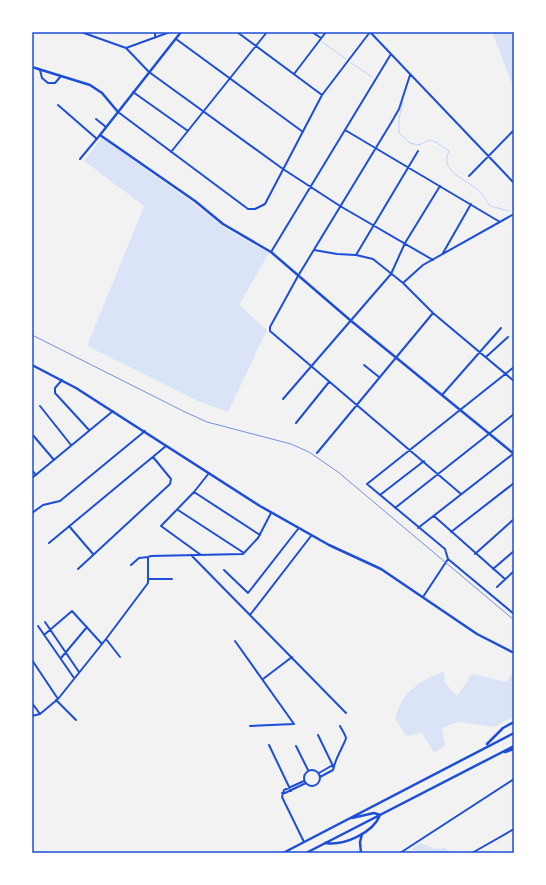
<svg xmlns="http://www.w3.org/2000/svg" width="546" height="885" viewBox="0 0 546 885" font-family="'Asap Condensed',sans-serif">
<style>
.green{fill:#dbe4f7}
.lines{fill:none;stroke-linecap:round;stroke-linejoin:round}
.stream{stroke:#bfd3fe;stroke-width:1}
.minor{stroke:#1d4ed8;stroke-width:2}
.tertiary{stroke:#1d4ed8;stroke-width:2.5}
.secondary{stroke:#1d4ed8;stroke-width:2.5}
.rail{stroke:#7290e2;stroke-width:1}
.neatline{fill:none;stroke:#1d4ed8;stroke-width:1.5}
</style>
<rect width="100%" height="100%" fill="#f2f2f2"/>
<path class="green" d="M492,32H514V89Z
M102,138L196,205L228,230L269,253L239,305L267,330L228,412L200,402L87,346L144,206L84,161Z
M514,670V716L495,727L458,722L442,728L445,746L434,753L422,733L406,736L395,718C404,689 418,683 444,671L445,683L457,696L472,674L507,682Z
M420,843L435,849L445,848L451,853H415L412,849Z"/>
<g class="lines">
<path class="stream" d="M322,42L346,59
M351,63L372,77
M403,102L399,119V133L410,143L419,145L429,140L436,142L449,151C439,171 465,179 477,189C483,193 486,201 490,206L509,211"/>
<path class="minor" d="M81,32L126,48L149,72L283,169L340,206L433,260
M155,32V37
M237,32L322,95
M312,32L321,38
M370,32L514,183
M176,39L303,132
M126,48L170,32
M40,70L42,78L48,83H55L61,76
M294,74L326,32
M410,75L399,109L391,123L298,276L270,327V331L461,494
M133,92L188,131
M58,105L97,139
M118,112L248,209H255L265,204L322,95L370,32
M96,119L106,127
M345,130L500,222
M171,152L267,32
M80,159L100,135
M469,176L514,130
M314,250L337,254L356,255L373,259L403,283L433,313L514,381
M271,252L391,54
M443,253L471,204
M356,255L418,151
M403,283L423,265L514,214
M486,357L508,337
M364,365L379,377
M62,380L55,388V393L89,430
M442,395L501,328
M283,399L391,274L405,243L440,186
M40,406L71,445
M296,423L329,382
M32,434L54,460
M317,453L433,313
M32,470L36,475
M32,478L113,411
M194,492L260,535
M380,495L424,461
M395,508L514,414
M178,510L244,553
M32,513L43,505L60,501L145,431
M434,516L505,579
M69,526L93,554
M418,528L513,454
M451,532L514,483
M49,543L166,446
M475,554L514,519
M191,555L346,713
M201,555L161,526L194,492L209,473
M448,559L514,614
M131,565L139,558L148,557
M78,569L170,484L171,479L153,457
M493,569L514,551
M224,570L248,593L298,529
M149,579H172
M497,587L514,571
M423,597L448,559L445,549L367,484L514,367
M250,615L311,536
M45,622L79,672
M38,626L74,678
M44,635L72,611L102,644
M106,639L120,657
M235,641L294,724L250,726
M61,658L87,627
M32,660L58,699
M263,679L292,657
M56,700L76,720
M32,703L40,714
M32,716L40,714L58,699L106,639L148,583V557L151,556L243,554L258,538L271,513
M318,735L333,766
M269,745L291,791
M296,746L308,770
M334,767C335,759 346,741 346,738C345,734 342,730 340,726
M304 778a8 8 0 1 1 16 0a8 8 0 1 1-16 0Z
M319,773L331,766L334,767L333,770L320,777
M282,793H285L306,783
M304,842L282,797L284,790L304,781
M400,853L514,779
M472,853L514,829"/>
<path class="tertiary" d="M181,32L100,135L195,201L223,224L271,252L350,320L514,454
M32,67L90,85L102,93L118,112
M32,365L76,388L260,506L329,545L381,569L477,634L514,653
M361,853L360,842L362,834"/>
<path class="secondary" d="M487,744L503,728L514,722
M505,752L514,749
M325,843C344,846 373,833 380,815L374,813L352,818
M283,853L514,733
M306,853L514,746"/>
<path class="rail" d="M32,335L185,412L207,422L291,444L309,452L338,472L514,620"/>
</g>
<rect width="546" height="885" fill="none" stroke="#ffffff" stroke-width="66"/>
<rect x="33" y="33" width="480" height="819" class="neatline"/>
</svg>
